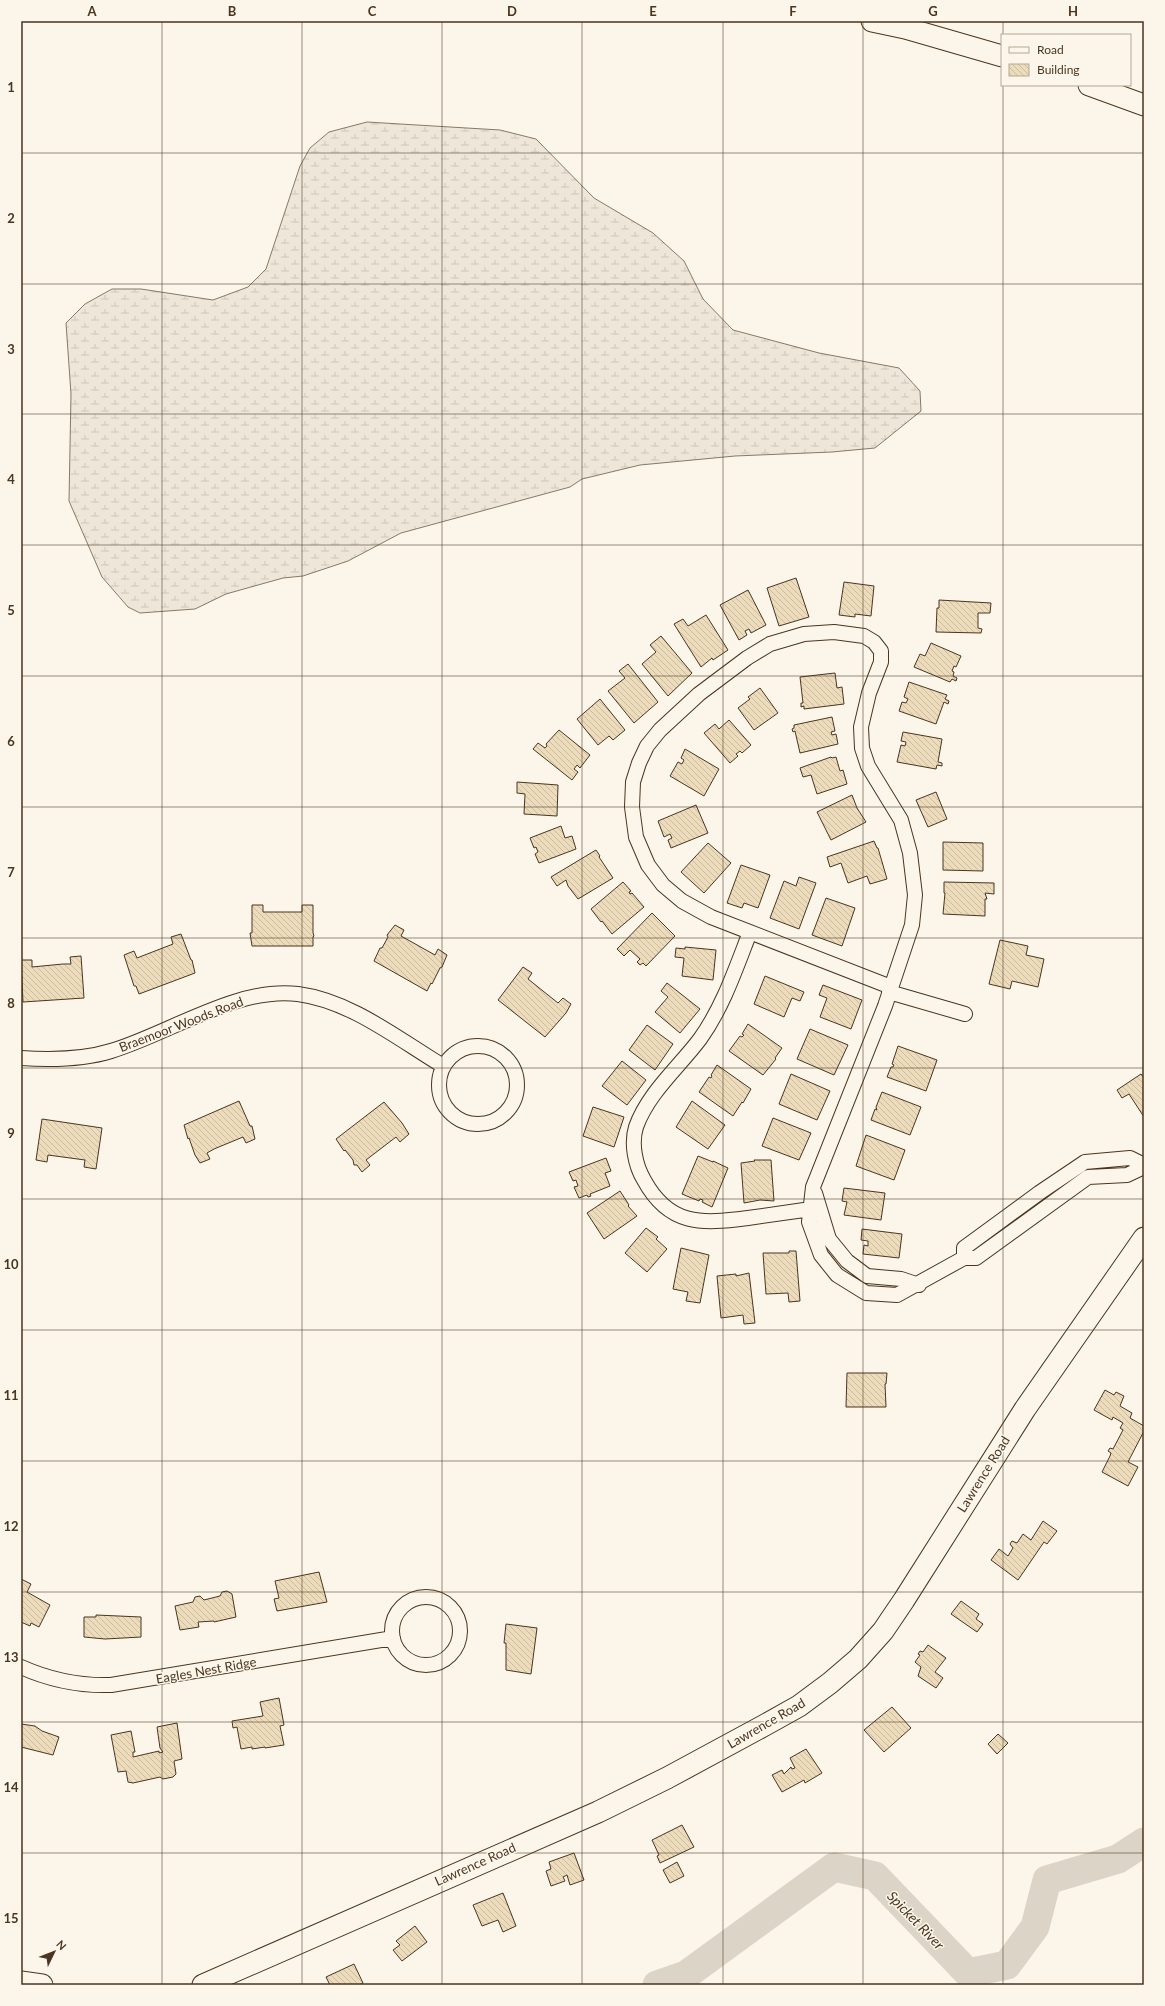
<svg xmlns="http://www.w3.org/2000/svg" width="1165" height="2006" viewBox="0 0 1165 2006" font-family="Lato,sans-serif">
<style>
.wetland{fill:url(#wetland-marsh);stroke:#887966}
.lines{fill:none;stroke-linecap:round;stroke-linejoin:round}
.river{stroke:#dcd4c6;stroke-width:29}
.building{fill:url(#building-back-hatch);stroke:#4a3520}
.street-casing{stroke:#4a3520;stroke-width:16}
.secondary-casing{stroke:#4a3520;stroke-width:23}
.street{stroke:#fbf6e9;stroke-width:14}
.secondary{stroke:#fbf6e9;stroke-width:21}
.grid{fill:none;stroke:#4a3520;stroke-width:1;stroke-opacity:0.55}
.labels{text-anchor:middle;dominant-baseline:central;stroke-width:3;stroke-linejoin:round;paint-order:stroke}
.street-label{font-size:13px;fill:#4a3520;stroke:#fbf6e9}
.water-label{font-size:14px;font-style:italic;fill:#4a3520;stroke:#fbf6e9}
.neatline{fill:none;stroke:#4a3520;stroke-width:1.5}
.grid-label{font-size:13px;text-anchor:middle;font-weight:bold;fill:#4a3520}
</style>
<defs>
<pattern id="wetland-marsh" width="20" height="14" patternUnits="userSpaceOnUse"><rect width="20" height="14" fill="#ede6d9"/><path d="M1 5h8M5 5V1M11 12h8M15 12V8" fill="none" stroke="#cdc6ba"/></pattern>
<pattern id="building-back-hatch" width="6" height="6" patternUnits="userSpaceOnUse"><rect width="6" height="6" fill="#ecdcbc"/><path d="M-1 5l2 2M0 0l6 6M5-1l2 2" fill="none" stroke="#ccbda1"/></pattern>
</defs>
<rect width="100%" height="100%" fill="#fbf6e9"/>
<path class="wetland" d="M367,122L500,130L536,139L594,198L653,233L684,261L703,299L733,330L819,353L899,368L920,391L921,411L875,448L832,452L735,456L640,465L582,479L570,487L401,533L348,561L303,576L283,578L226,594L195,609L140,613L128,607L102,577L69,501L71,394L66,323L85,304L112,289H141L213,300L248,287L266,269L300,166L310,148L329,132Z"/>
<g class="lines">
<path class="river" d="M657,1985L686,1975L834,1867L875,1876L968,1973L1007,1965L1035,1927L1047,1880L1118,1859L1144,1842"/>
</g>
<path class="building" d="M796,578L809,617L779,626L767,588Z
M844,582L874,586L871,616L855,614V617L839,615Z
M748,590L766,625L751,633L749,629L745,631L747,635L739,640L720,605Z
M939,600L991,603L990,613H978V628L982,629L981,633L936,632L937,608H939Z
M706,615L728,650L713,660L712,658L701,667L674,624L683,619L688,626Z
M661,636L692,673L668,696L642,664L656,652L650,645Z
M931,643L961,656L956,667L954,666L952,671L954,672L953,676L957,678L956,681L952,679L950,682L914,667L920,654L925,656Z
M628,664L658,702L634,723L608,691L625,678L619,671Z
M835,673L837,688L842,687L844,704L804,709V706L801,707V703H803L800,677Z
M909,682L947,695L945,699L949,701L948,704L944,702L936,724L899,711L902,702L906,703L908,699L904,697Z
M760,688L778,713L754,730L738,708L750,699L748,697Z
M600,699L625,730L613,740L609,736L598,745L577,719Z
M832,717L835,731L831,732L832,735L836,734L838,744L800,753L795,731L793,732L792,729L794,728V725Z
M729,720L751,745L742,753L740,751L736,754L738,756L730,763L704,733L715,724L719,729Z
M559,730L590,755L580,768L577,765L574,769L578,772L572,780L533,749L538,743L545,748L547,746L546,744Z
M903,732L942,739L938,762L942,763V766L937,765L936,769L897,762L901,745L905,746L906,742L901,741Z
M685,749L719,769L704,796L670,776L678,762L682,764L684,760L681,758Z
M831,757L832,758L836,757L840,771L843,770L847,784L817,794L811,775L803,777L800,768Z
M517,782L558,785L557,816L524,814L525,794L517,793Z
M936,792L947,819L928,827L916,800Z
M852,795L857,808L866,822L831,840L817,812Z
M696,805L708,833L671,848L668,840L672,838L670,834L664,837L658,821Z
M561,826L565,838L572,836L576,849L539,863L535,854L538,852L536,847L534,848L530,838Z
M874,841L877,848H878L887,879L870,884L867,876L848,883L841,863L830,867L827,857Z
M943,842L983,843V871L943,870Z
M708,843L731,863L704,893L681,872Z
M596,850L600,856L599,857L613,878L578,899L568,886L566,880L557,886L551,877Z
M741,865L770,875L758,908L744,903L742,908L727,903Z
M799,877L816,883L799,929L770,918L784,881L796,886Z
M623,882L631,891L629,892L630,894L632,893L644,907L612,934L602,921L601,922L591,909Z
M944,882L994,883V894L985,893L987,899H985V916L943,914L945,893H944Z
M826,898L855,908L842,946L812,935Z
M252,905H263V912H302V905H313V933L314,936L313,937V946H252L250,933H252Z
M652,913L675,936L646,966L643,963L640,965L637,962L640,959L630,950L624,956L617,949Z
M395,925L404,930L401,936L435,955L438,949L447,955L442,967L440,968L432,984L431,983L427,991L374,961L380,948H382L388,937L387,935Z
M181,934L191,960H192L195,973L139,994L136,986H134L124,955L134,951L137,958L173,944L171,937Z
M1000,940L1028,946L1026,955L1044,959L1038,987L1012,981L1010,989L989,984Z
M685,947L716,950L713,980L682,976L684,958L675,957L676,948L685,949Z
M81,956L84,998L23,1002L21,960H32V967L63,964H71L70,957Z
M523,967L532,973L528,979L558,1003L563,998L571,1004L566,1013L545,1037L498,1000Z
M765,976L804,992L800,1001L792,998L784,1017L754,1004Z
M667,983L700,1009L680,1033L655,1012L668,997L661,991Z
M823,985L862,1000L851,1029L820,1017L827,998L819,995Z
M748,1024L782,1048L775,1058L776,1059L763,1075L729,1051L740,1036L742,1037L744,1035L742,1034Z
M647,1025L673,1044L655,1070L629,1050Z
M810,1029L848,1045L834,1075L797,1059Z
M898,1046L937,1060L926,1091L887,1077L891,1067H893L894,1065L892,1064Z
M622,1061L646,1080L627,1105L602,1086Z
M717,1065L751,1089L743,1103L742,1102L733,1116L699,1092L709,1077L711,1078L712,1076L711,1075Z
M791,1074L830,1091L817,1120L779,1104Z
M1141,1074L1144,1078V1117L1129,1094L1122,1098L1117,1090Z
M882,1092L921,1107L910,1135L871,1120L875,1109L877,1110L876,1107Z
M239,1101L250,1126H252L255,1139L246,1143L243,1137L214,1149L207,1153L210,1159L200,1163L195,1155L189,1138L188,1139L184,1125Z
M692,1101L725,1125L708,1149L676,1127Z
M384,1102L402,1123L409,1134L400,1142L396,1137L366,1160L370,1165L362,1172L357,1165H354L353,1160L345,1150L344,1151L336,1139Z
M593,1107L624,1117L614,1147L583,1136Z
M773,1118L811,1133L799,1160L762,1146Z
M42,1119L102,1128L96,1169L84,1167L85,1160L48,1155L47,1162L36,1160Z
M866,1135L905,1150L894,1180L856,1166Z
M698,1156L713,1162V1161L728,1168L712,1207L702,1202L703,1200L700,1199L699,1201L682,1194Z
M606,1158L611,1171L605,1173L610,1186L590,1194L591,1196L588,1197L587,1195L579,1198L574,1187L578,1186L576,1180L573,1181L569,1172Z
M754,1160H771L774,1201L760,1200L744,1203L741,1163L755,1161Z
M844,1188L885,1193L881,1220L844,1215L847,1202L842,1201Z
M620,1191L629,1205L628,1206L637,1216L604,1239L587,1213Z
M646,1228L658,1237L656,1239L667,1249L647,1272L625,1253Z
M862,1229L902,1234L899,1258L863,1254L864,1245L868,1246V1241L861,1240Z
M681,1248L709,1255L700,1303L686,1301L688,1292L673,1289Z
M789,1251H796L800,1301L789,1302L788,1293L766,1294L763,1253H789Z
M749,1273L755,1323L744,1324L743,1315L721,1318L717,1276L736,1274V1276Z
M847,1373H887L886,1384H885L886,1407H846Z
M1105,1390L1114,1395L1116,1392L1124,1396L1120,1406L1132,1413L1130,1418L1144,1426V1431L1128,1462L1138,1467L1128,1486L1102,1472L1110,1456L1111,1453L1108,1451L1110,1448L1113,1449L1123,1430L1120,1428L1123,1423L1113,1417L1112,1420L1094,1410Z
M1043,1521L1057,1531L1047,1544L1044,1542L1018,1580L991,1560L999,1549L1008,1556L1013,1548L1010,1544L1012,1541L1017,1543L1023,1534L1031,1540Z
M319,1572L327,1602L277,1611L274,1599L279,1598L275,1581Z
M21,1579L31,1584L27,1592L50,1605L39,1627L31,1623L30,1626L21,1622Z
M227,1591L232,1594L236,1617L214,1622V1621L198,1622L199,1627L180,1630L175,1606L193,1602L195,1597L200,1596L204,1600L220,1596L222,1592Z
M961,1601L979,1614L976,1619L983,1624L977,1632L951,1614Z
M96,1615L141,1617V1637L105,1639L84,1637V1617H96Z
M506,1624L537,1628L531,1674L506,1670V1643H504Z
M928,1645L946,1658L935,1672L943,1678L936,1688L918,1676L921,1667L915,1662L920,1655L918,1654L920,1651L923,1652Z
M279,1698L284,1725L280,1726L284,1745L265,1748V1747L252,1749V1747L241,1749L237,1727L233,1728L232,1721L263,1716L260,1702Z
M892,1707L911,1728L884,1752L864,1730Z
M177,1723L182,1759L174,1761L176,1774L173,1777L163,1779L160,1777L133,1783L128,1782L126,1771L118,1772L111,1735L131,1731L135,1752H133V1757L159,1751V1753L163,1752L160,1748L157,1727Z
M21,1724L35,1726L42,1731L59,1737L53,1755L21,1747Z
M998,1734L1008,1743L997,1754L988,1744Z
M806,1749L822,1773L805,1783L804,1780L782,1792L772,1775L782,1770L784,1774L791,1767L792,1769L795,1768L790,1758Z
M682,1825L694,1847L660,1863L657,1856L659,1855L652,1840Z
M574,1853L584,1880L570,1885L567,1875L563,1877L565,1881L551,1886L546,1871L551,1869L549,1862Z
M677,1862L684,1876L670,1883L663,1870Z
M503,1893L516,1926L503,1932L498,1920L482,1926L473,1905Z
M415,1926L427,1942L402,1961L393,1950L400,1945L396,1941Z
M354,1964L363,1983L359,1985H330L326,1977Z"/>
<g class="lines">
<g class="street-casing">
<path id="street" d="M750,932C736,968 723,1007 700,1039C679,1067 648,1093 636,1127C631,1143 635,1165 644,1180C669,1226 701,1224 748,1218C769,1215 790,1212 811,1209
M891,987L711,917L682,901L663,885L648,865L636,837L632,807L633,782L639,763L647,746L660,730L699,694L747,658L770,644L804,634L834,632L864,636L874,642L881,651V662L869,693L861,727L862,748L868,766L901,820L910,853L915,895L912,925L885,1006L813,1187L809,1222L821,1255L837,1275L866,1293L897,1295L964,1258H976L1088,1177L1127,1175L1144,1167
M889,992L965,1014
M439 1085a39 39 0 1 1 78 0a39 39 0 1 1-78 0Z
M21,1058C51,1060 82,1060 111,1051C168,1034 238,986 298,994C351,1001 398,1039 443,1066
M815,1193L829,1239L847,1261L867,1276L901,1279L919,1285
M964,1258V1248L1039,1193L1085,1162L1130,1158L1144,1165
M392 1631a34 34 0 1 1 68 0a34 34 0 1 1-68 0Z
M21,1667C50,1680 79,1686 111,1685L393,1638"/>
</g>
<g class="secondary-casing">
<path id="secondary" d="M872,21L905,28L1002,56
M1089,85L1144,105
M21,1982L42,1985
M203,1985L598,1812L667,1778L765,1725L799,1706L830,1683L858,1659L883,1631L904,1600L1025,1409L1144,1238"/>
</g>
<use href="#street" class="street"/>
<use href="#secondary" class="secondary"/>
</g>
<path class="grid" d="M162,21V1985M302,21V1985M442,21V1985M582,21V1985M723,21V1985M863,21V1985M1003,21V35M1003,85V1985M21,153H1144M21,284H1144M21,414H1144M21,545H1144M21,676H1144M21,807H1144M21,938H1144M21,1068H1144M21,1199H1144M21,1330H1144M21,1461H1144M21,1592H1144M21,1722H1144M21,1853H1144"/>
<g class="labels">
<g class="street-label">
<text transform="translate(181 1024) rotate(-21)">Braemoor Woods Road</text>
<text transform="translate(983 1474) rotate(-58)">Lawrence Road</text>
<text transform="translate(206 1670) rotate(-10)">Eagles Nest Ridge</text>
<text transform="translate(766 1723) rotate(-30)">Lawrence Road</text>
<text transform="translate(475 1864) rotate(-24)">Lawrence Road</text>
</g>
<g class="water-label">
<text transform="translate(916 1920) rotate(46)">Spicket River</text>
</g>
</g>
<rect width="1165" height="2006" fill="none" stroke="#fbf6e9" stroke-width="44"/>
<rect x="1001" y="34" width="130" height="52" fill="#fbf6e9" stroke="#b4a999"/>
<rect x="1009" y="47" width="20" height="6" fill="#fbf6e9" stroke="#b4a999"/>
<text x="1037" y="54" font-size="12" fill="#4a3520">Road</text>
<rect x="1009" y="64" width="20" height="12" fill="url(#building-back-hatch)" stroke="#b4a999"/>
<text x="1037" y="74" font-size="12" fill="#4a3520">Building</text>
<g transform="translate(54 1952) rotate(47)" stroke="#fbf6e9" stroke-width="3" paint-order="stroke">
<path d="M0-3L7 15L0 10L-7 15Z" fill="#4a3520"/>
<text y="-6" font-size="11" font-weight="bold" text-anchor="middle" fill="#4a3520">N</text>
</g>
<rect x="22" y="22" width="1121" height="1962" class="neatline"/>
<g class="grid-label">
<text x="92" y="16">A</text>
<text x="232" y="16">B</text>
<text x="372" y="16">C</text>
<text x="512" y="16">D</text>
<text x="653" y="16">E</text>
<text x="793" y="16">F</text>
<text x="933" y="16">G</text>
<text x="1073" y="16">H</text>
<text x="11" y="92">1</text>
<text x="11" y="223">2</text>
<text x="11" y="354">3</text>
<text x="11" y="484">4</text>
<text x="11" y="615">5</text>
<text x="11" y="746">6</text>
<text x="11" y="877">7</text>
<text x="11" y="1008">8</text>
<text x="11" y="1138">9</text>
<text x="11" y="1269">10</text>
<text x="11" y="1400">11</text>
<text x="11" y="1531">12</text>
<text x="11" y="1662">13</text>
<text x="11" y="1792">14</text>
<text x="11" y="1923">15</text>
</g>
</svg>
